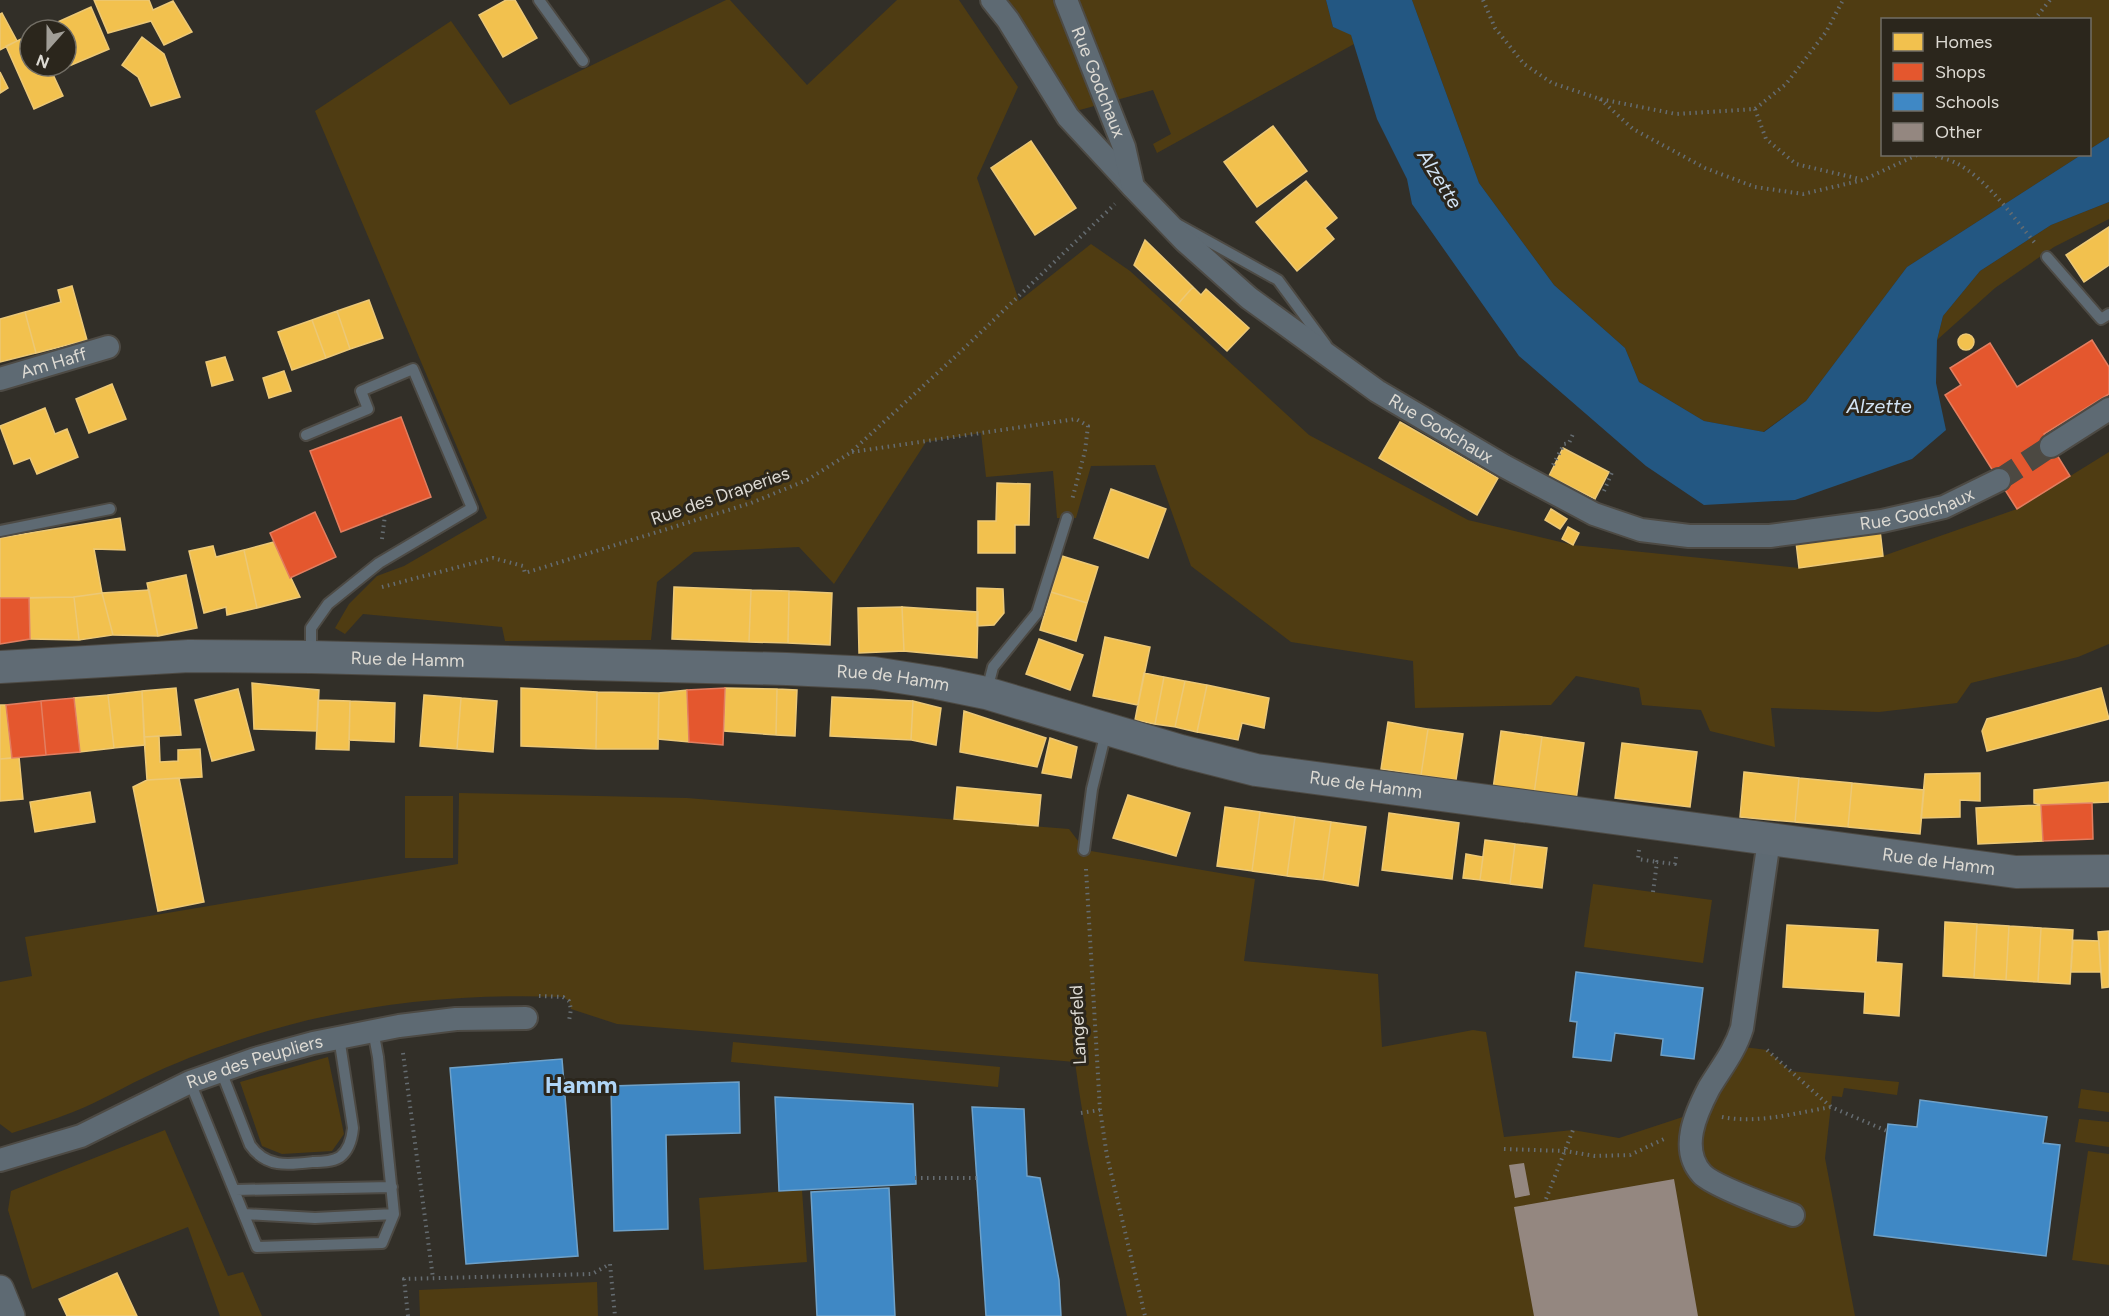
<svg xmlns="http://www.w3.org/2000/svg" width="2109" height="1316" viewBox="0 0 2109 1316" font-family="Figtree,sans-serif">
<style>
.green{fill:#4f3c12}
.water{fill:#235782}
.homes{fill:#f2c14e;stroke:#ecc876;stroke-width:1.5}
.shops{fill:#e4572e;stroke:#e27e60;stroke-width:1.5}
.schools{fill:#3f88c5;stroke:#6ea1c9;stroke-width:1.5}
.building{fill:#948780}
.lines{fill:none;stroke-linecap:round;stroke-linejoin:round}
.minor-tunnel{stroke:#4c4942;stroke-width:22;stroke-dasharray:22 11;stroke-linecap:butt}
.service-casing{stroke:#4d4a44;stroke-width:14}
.minor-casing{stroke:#4d4a44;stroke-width:26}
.tertiary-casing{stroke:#4d4a44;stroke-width:30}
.secondary-casing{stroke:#4d4a44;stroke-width:34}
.path{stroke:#656c71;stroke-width:4;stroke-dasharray:1.5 4.5;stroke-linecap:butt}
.service{stroke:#5e6a73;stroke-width:10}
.minor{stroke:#5e6a73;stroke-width:22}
.tertiary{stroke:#5e6a73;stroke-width:27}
.secondary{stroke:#606b74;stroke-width:32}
.labels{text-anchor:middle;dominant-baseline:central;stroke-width:6;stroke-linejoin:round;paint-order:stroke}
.street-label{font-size:18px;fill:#dddad3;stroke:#2b261c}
.water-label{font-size:20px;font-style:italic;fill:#d1e3f4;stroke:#2b261c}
.district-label{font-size:24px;font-weight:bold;fill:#b0d5f6;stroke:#2b261c}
</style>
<rect width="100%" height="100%" fill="#322f28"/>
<path class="green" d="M726,0H730L807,85L897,0H959L1018,87L977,178L1019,301L1091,244L1130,271L1309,435L1468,520L1573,545L1799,568L1883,556L2017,509L2109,452V644L2078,657L1971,683L1957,703L1879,712L1771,708L1775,747L1710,731L1701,710L1642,705L1639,688L1576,676L1551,705L1415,708L1413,661L1291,642L1191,566L1155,465L1091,466L1076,518H1057L1053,471L986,477L981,433L926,442L834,584L799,547L694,552L657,582L651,640L505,641L502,627L363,614L345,634L335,628L349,604L377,576L404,566L487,518L315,111L451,21L510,105Z
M1005,0H1326L1333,27L1351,34L1354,44L1157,153L1153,144L1171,134L1153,90L1076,111Z
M1412,0H2109V137L2090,149V20H1882V154L2081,155L1907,267L1806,401L1763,432L1704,421L1639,382L1625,348L1554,285L1479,183Z
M2109,202V219L2054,247L1995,288L1937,340L1943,316L1980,271L2051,225Z
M459,793L687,798L1069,829L1085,850L1255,879L1244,961L1378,974L1382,1047L1473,1030L1486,1032L1504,1137L1573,1130L1619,1138L1698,1112L1736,1046L1767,1050L1790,1071L1899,1082L1897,1095L1844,1088L1842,1097L1832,1096L1825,1158L1855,1316H1127C1106,1232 1086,1148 1075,1062L617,1024L571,1009L569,1001L563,997C457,993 350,1004 248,1037C217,1047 184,1059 154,1073C127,1085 101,1101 73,1112C53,1120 32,1126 12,1133L0,1124V982L32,976L25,937L458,864Z
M405,796H453V858H405Z
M1593,884L1712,900L1703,963L1584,947Z
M733,1042L1000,1067L998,1087L731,1062Z
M328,1057L344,1134L332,1151L282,1154L262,1146L240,1082Z
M2081,1089L2109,1093V1112L2078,1108Z
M2079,1119L2109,1122V1147L2075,1142Z
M165,1130L228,1276L243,1272L262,1316H220L188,1227L32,1289L8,1210L11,1191Z
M2088,1151L2109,1154V1265L2072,1260Z
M802,1190L807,1262L704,1270L699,1198Z
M597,1282L598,1316H420L419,1290Z"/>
<path class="water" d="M1326,0H1412L1479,183L1554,285L1625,348L1639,382L1704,421L1764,432L1806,401L1907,267L2081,155L2090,154V149L2109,137V202L2051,225L1980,271L1943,316L1937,340L1936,383L1946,430L1912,459L1795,500L1704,505L1646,466L1519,356L1412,204L1407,179L1377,119L1351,35L1333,27Z"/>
<path class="homes" d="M94,0H149L153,10L173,1L192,32L164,45L151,21L108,33Z
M506,0H515L537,38L503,57L479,15Z
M91,7L109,49L62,69L61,66H66V30H40Z
M2,13L17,41L0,50V14Z
M30,35V66H54L50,68L63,96L34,109L6,46Z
M142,37L164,54L180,97L151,106L138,77L122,65Z
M0,72L8,88L0,93Z
M1273,126L1307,171L1257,207L1224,162Z
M1031,141L1076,208L1035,235L991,168Z
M1306,181L1337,218L1325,228L1334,239L1297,271L1256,222Z
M2109,227V265L2084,282L2066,255Z
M1145,240L1193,287L1177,305L1134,265Z
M72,286L87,340L36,353L25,312L61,302L58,290Z
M1193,287L1201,295L1206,289L1249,328L1227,351L1177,305Z
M369,300L383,338L350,349L337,311Z
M337,311L350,349L326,358L312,320Z
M25,312L36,353L0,362V319Z
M312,320L326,358L292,370L278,332Z
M1958 342a8 8 0 1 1 16 0a8 8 0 1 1-16 0Z
M225,357L233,380L212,386L206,362Z
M284,371L291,391L269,398L263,378Z
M112,384L126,419L89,433L76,399Z
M45,408L55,434L67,429L78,457L37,474L30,458L14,464L0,426Z
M1400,422L1498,478L1477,515L1379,458Z
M1563,448L1609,472L1595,499L1549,476Z
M997,483L1030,484L1029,525H1015V553H978V521H996Z
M1111,489L1166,509L1148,558L1094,538Z
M1551,509L1567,519L1560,529L1545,520Z
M120,518L125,550L94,549L102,593L74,597L0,598V538Z
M1568,527L1579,533L1573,545L1562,539Z
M1880,530L1883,556L1799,568L1796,542Z
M274,542L300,597L257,608L244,550Z
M213,546L216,557L244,550L257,608L227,615L226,607L204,613L189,551Z
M1062,556L1098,567L1087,603L1051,592Z
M186,575L197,628L158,636L147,583Z
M674,587L751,590L749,642L672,639Z
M977,588L1003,589L1004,613L994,625L977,626Z
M149,590L158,636L113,635L102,593Z
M751,590L789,591L788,643L749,642Z
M789,591L832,593L830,645L788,643Z
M1051,592L1087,603L1076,641L1040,630Z
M102,593L113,635L79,640L74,597Z
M74,597L79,640L30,639L29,598Z
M902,607L904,651L859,653L858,608Z
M902,607L978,612L977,658L904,651Z
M1105,637L1150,647L1138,705L1093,696Z
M1039,639L1083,655L1070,690L1026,674Z
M1144,673L1164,677L1155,724L1135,720Z
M1164,677L1185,681L1175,727L1155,724Z
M1185,681L1207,685L1197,732L1175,727Z
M252,683L319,690L317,731L254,729Z
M1207,685L1269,698L1264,728L1242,723L1238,740L1197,732Z
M176,688L181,735L144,737L142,691Z
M521,688L597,692L596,749L521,746Z
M725,688L777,689L776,735L724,731Z
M2101,688L2109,719L1987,751L1982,731L1987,719Z
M238,689L254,750L212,761L195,700Z
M777,689L797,690L795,736L776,735Z
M687,690L689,742L658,739L659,693Z
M142,691L145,745L114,748L108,695Z
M597,692L659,693L658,749H596Z
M108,695L114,748L80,752L74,698Z
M424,695L461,698L457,749L420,746Z
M832,697L913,701L911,740L830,736Z
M461,698L497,701L493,752L457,749Z
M318,700L350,701L349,750L316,749Z
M350,701L395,703L394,742L349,740Z
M913,701L941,708L936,745L911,740Z
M0,705H6L12,758L0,759Z
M964,711L1046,738L1037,767L960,752Z
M1388,722L1428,729L1421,775L1381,769Z
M1428,729L1463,734L1456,780L1421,775Z
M1501,731L1542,737L1534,794L1493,789Z
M159,736L160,762L178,761V750L200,749L202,777L147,780L144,737Z
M1542,737L1584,743L1576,800L1534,794Z
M1050,738L1077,747L1071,778L1042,773Z
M1622,743L1697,752L1690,807L1615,798Z
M19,757L23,799L0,801V759Z
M1744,772L1799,778L1795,822L1740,817Z
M1980,773V801L1960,800V817L1921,818L1925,774Z
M179,778L204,902L158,911L133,787L147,780Z
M1799,778L1852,783L1848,827L1795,822Z
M2109,782V802L2041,805L2034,803V790Z
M1852,783L1924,790L1920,834L1848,827Z
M957,787L1041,795L1038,826L954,819Z
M90,792L95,822L35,832L30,802Z
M1128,795L1190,813L1176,856L1113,838Z
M2041,805L2043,841L1978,844L1976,808Z
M1225,807L1260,812L1252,871L1217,866Z
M1260,812L1295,817L1287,876L1252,871Z
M1389,813L1459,823L1452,879L1382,870Z
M1295,817L1331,822L1323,880L1287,876Z
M1331,822L1366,827L1358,886L1323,880Z
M1485,840L1515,844L1510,884L1480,880Z
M1515,844L1547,848L1542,888L1510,884Z
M1466,854L1483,857L1480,880L1463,878Z
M1945,922L1977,924L1974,978L1943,976Z
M1977,924L2009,926L2006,980L1974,978Z
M1787,925L1878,930L1876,962L1902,964L1899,1016L1864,1013L1865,992L1783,987Z
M2009,926L2041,928L2038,982L2006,980Z
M2041,928L2073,930L2070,984L2038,982Z
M2109,931V987L2102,988L2098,932Z
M2073,940L2099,941L2101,972H2071Z
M117,1273L137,1316H67L59,1299Z"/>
<path class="shops" d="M2092,340L2109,367V394L2044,434L2070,476L2017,509L1945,395L1961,385L1950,368L1990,343L2017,387Z
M401,417L431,497L341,532L310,451Z
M315,512L336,557L290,578L270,533Z
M0,598H29L30,639L0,644Z
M725,688L723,745L689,742L687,690Z
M74,698L80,752L46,755L41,701Z
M41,701L46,755L12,758L6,705Z
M2092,803L2093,839L2043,841L2041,805Z"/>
<path class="schools" d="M1576,972L1703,988L1694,1059L1661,1055L1663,1039L1615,1033L1611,1061L1573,1057L1577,1022L1570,1021Z
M562,1059L578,1256L466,1264L450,1068Z
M739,1082L740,1133L666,1135L668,1229L614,1231L611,1086Z
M775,1097L913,1104L916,1184L779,1191Z
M1920,1100L2047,1117L2043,1143L2060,1145L2046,1256L1874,1235L1888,1124L1917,1127Z
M972,1107L1024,1109L1027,1176L1040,1178L1059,1280L1061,1316H986Z
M889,1188L895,1316H817L811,1192Z"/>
<path class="building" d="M1524,1163L1530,1195L1515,1198L1509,1165Z
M1674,1179L1698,1316H1534L1514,1207Z"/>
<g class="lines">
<path class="minor-tunnel" d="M1999,480L2051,446"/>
<g class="service-casing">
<path id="service" d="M539,0L583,61
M1179,225L1278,280L1326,345
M2047,257L2101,319L2109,314
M306,435L368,409L361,391L413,369L472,508L379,563L328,604L311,628V653
M0,531L110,509
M987,690L993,667L1037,613L1067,518
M1084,850L1092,789L1106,732
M221,1071L250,1145C266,1168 288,1165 313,1162C322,1162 332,1162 340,1157C349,1150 352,1139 353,1128L339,1037
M190,1082L257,1247L382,1243L394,1214L378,1057L373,1030
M235,1190L392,1187
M244,1214L315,1218L394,1214"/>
</g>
<g class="minor-casing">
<g id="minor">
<path d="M992,0L1008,20L1068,117L1132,186"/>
<path id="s1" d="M1066,0L1124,147L1133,187L1185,241L1249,298L1377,391L1504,466L1594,514L1641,530L1689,536H1770L1882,521L1944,507L1999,480"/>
<path id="s2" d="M0,379L108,347"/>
<path d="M2051,446L2109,409"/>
<path d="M1769,840L1742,1028C1735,1051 1721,1068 1709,1088C1696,1113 1679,1149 1702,1174C1713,1186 1774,1208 1793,1215"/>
<path id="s3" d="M0,1160L81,1136L190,1082L255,1059L313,1043L399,1026L456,1019L526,1018"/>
</g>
</g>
<g class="tertiary-casing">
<path id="tertiary" d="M0,1289L11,1316"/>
</g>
<g class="secondary-casing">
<g id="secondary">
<path id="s4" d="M0,667L189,656L311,657L787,669L874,673L937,683L986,693L1181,751L1256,770L2016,872L2109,871"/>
</g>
</g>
<path class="path" d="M1483,0L1495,28L1524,64L1552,83L1600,99L1676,114L1755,109L1786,84L1826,32L1843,0
M2034,20L2050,0
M1600,99L1633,129L1705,168L1755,187L1803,194L1863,180L1919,154
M1755,109L1766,139L1796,164L1860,179
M1930,154C1938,157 1948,159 1956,163C1986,178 2013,217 2035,243
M852,452L1076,419L1088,426L1085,451L1072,500
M1553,465L1564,444L1569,443L1573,434
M1604,491L1613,470
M382,539L385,515
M382,587L493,558L523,566L525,573L751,503L807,480L850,453L957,355L1115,204
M1639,850L1638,859L1657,862
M1086,869L1100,1110L1107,1156L1145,1316
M1653,892L1657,862L1675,864L1676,857
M539,996L563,997L569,1001L571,1009L569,1021
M1767,1050L1831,1107L1887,1131
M403,1053L433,1278
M1081,1113L1100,1110
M1722,1117C1757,1124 1796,1113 1831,1107
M1504,1149L1565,1151L1595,1156L1630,1155L1664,1139
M915,1178H977
M1546,1199L1573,1130
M408,1316L404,1279L592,1274L610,1264L615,1316"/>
<use href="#service" class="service"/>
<use href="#minor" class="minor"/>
<use href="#tertiary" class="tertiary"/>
<use href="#secondary" class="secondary"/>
</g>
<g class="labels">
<g class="street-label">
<text stroke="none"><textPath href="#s1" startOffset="88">Rue Godchaux</textPath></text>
<text stroke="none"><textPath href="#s2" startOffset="56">Am Haff</textPath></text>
<text stroke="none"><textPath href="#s1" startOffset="592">Rue Godchaux</textPath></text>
<text transform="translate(720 496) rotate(-19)">Rue des Draperies</text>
<text stroke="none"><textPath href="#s1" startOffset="1096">Rue Godchaux</textPath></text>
<text stroke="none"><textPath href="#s4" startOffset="408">Rue de Hamm</textPath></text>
<text stroke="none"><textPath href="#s4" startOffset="894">Rue de Hamm</textPath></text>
<text stroke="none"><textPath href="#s4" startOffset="1380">Rue de Hamm</textPath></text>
<text stroke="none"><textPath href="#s4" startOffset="1958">Rue de Hamm</textPath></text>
<text transform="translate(1078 1025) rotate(-93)">Langefeld</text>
<text stroke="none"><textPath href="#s3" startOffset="274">Rue des Peupliers</textPath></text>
</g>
<g class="water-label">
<text transform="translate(1440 179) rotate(58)">Alzette</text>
<text x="1879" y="406">Alzette</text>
</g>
<g class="district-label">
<text x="581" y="1084">Hamm</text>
</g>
</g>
<rect x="1881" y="18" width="210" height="138" fill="#2b261c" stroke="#726e65" stroke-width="1.5"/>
<rect x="1893" y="33" width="30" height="18" fill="#f2c14e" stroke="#726e65" stroke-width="1.5"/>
<text x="1935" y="48" font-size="18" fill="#dddad3">Homes</text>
<rect x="1893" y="63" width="30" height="18" fill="#e4572e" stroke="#726e65" stroke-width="1.5"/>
<text x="1935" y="78" font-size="18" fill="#dddad3">Shops</text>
<rect x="1893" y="93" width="30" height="18" fill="#3f88c5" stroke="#726e65" stroke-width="1.5"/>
<text x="1935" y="108" font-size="18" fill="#dddad3">Schools</text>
<rect x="1893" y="123" width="30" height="18" fill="#948780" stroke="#726e65" stroke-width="1.5"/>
<text x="1935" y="138" font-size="18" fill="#dddad3">Other</text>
<g transform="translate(48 48) rotate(201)"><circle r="28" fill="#2b261c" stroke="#726e65" stroke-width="1.5"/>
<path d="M0-4.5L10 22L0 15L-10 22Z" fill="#a19e97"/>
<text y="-9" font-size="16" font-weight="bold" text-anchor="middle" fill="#dddad3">N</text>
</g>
</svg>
